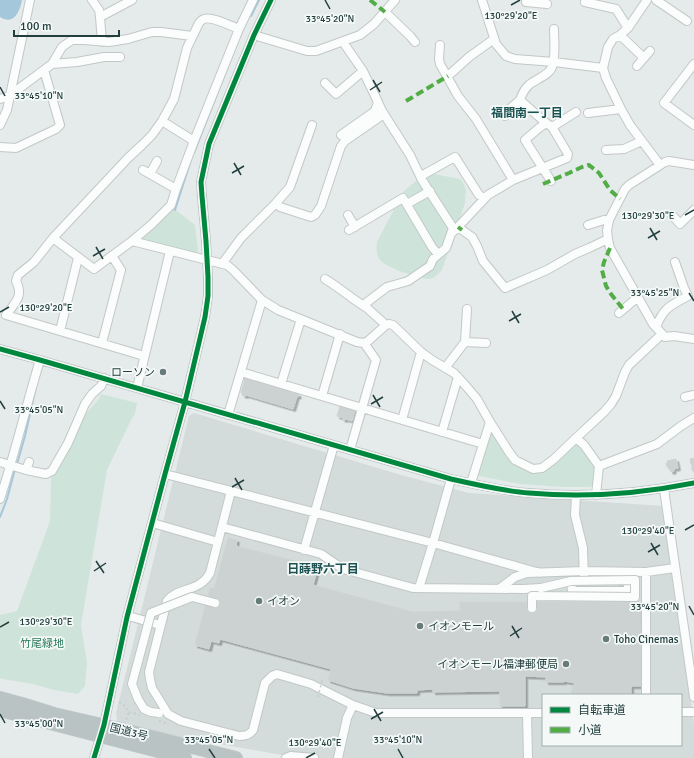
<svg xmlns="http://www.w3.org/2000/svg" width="694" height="758" viewBox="0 0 694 758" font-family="Signika,'Noto Sans JP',sans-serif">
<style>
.built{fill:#d3dcda;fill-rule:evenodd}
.green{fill:#cee4da}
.water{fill:#a5c7db}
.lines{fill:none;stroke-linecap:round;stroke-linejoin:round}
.stream{stroke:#a5c7db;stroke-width:2}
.building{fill:#ccd2d1;stroke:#ced4d3;filter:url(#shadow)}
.minor-casing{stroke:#c2c8c7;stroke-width:10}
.highway-casing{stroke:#bdc6c6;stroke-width:14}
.path{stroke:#c1cbca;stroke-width:1.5;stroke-dasharray:2 3;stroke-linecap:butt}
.minor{stroke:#fbfcfc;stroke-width:8}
.highway{stroke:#bac3c4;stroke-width:12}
.minor-bridge-casing{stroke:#c2c8c7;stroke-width:10;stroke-linecap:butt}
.path-bridge{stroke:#c1cbca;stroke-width:1.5;stroke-dasharray:2 3;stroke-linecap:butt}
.minor-bridge{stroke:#fbfcfc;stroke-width:8}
.quiet{stroke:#53ad46;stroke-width:4;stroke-dasharray:8 4;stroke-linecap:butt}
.cycleway-casing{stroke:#f4f9f8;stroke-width:8}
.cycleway{stroke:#00873e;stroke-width:5}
.ticks{fill:none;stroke:#223f3e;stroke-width:1.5}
.poi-dot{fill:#667b7a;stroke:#f4f9f8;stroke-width:1.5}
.labels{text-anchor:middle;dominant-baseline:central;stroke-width:3.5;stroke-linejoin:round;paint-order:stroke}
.poi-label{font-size:11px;fill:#223f3e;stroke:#f4f9f8;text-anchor:start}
.park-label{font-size:11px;fill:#2a785b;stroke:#f4f9f8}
.street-label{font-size:11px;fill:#223f3e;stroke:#f4f9f8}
.neighbourhood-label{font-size:12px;font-weight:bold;fill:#1d5252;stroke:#f4f9f8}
.ticks-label{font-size:10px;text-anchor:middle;fill:#223f3e;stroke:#f4f9f8;stroke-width:3.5;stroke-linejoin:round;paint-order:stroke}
</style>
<defs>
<filter id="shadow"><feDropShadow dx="2.5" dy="2.5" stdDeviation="0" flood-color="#0004"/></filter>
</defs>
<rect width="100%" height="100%" fill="#e5ebea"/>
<path class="built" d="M194,413L401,475L469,493L663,506L694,724V758H299L124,727L117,722L116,713L189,416ZM543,695H681V745H543Z"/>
<path class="green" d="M434,174L460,179L463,183L466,190L465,203L442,270C438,274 435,278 429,279C421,279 384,267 380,260C376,254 376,248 377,242L403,192L417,180L426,175Z
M173,208L195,225L198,251L195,254L144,240L142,237Z
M101,394L137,403L135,414L132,418L107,470L81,625L87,663L85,686L78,694L54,690L33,684L2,679L0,678V615L17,611L50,521L51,479L69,448L83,417L98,400Z
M489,432H492L531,472L551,466L577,443L580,444L595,466L594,484L590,487H560L520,484L479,476L477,474Z"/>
<path class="water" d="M0,0H22C20,11 14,26 0,17Z"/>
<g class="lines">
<path class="stream" d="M251,16L259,0
M194,153L236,46
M175,210L190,163
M17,464L25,436L36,387
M0,517L7,499L15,469"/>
</g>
<path class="building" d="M245,378L298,394L299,395L298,397L297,396L293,409L246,395V396L242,395L243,394L241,393Z
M340,406L355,410L352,421L346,419L345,420L342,419L343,418L337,416Z
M694,458V472L692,470V464H691L690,459Z
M676,459L678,468L673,469L674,471L671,472L669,467H667L666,463H668L667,461Z
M228,538L237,540L236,546L318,567L313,585L413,612L460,611V602H640L641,686H631V695H573L571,692L575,683L564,681V682H546V677L525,676V706H500V691L433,692V689L417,690V693H387L353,688L328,680L331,669L220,639L219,643L211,641L209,649L195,645L210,588L214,589Z"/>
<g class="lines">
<g class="minor-casing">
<path id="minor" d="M92,0L99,10L100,17L102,42
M482,0L496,44L506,56L515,59L554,62L603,68
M526,0V2L547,4
M647,0L628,28L620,35L613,39L608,47L603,68L606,78L621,109L630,125L660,165
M656,0L687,21
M585,2L616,9L628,28
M385,12L410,36L415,42
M100,17L132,0
M254,35L307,51H316L360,35L374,24L395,0
M620,35L644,58
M440,45L439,59L440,64L458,96L476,119L513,180
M52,64L77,62L104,57H120
M694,64L664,103L694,125
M637,66L650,51
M448,76L469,57L494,39
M325,83L336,94L363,71
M0,99L9,96L52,64L62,47L72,40H84L109,42L128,39L152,32H161L192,36
M378,102L382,111L410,155L422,180L453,228L446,248L433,259L430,266L408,281L387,287L366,303L367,308L386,325
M588,113L621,109
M505,116L507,111L520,100
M162,121L194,141
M546,123L520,100C522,94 525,88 530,84C537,79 549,75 552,67C556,58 554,39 554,29
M0,125L7,110L30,0
M552,127L576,112
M341,135L375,111L378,102L363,71L343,42
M0,147L16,148L56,129L60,125L44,70
M606,150L624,149L642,141
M694,165L669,161L665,162L629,185L625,189L609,220L607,231L608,239L610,248L653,324L665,337L674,336L694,339
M143,170L176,189
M150,174L157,161
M421,176L455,157L479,195L484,198
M276,203L280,207L311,217L315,215L321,206L341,146L345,141L384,114
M407,204L430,191
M348,215L355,227
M672,215L680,224L694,210
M588,225L604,220L609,221
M349,230L403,198L432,247L438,254
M462,230L472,237L477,246L483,261L505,288L547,270L575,254L589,248L608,239
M453,232L456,229L488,195L513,180L567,158L568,154L552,127L546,123L539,128L525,140L551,181
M53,238L94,269L132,241L152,224L171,205L176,189L194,141L239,29L253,0
M132,241L227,265L233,270L262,300L278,310L357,342L364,343L368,341L386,325L389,324L393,325L421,352L432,360L454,373L466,386L477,399L490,422L509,452L515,460L533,469L542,468L554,459L576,438L604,412L611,404L616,396L625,372L629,365L662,334
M222,264L241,238L276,203L290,187L312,125
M325,279C340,288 352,299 367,308
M619,313L638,297
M656,327C664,307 670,306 688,296L684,288L675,262
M60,331L78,258
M465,342L467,309
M102,343L121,270L112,256
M0,349L40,360L451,479C477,485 503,491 529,493C585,498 639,494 694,483
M144,356L6,315C15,303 24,296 16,281L18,275L34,262L53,238L128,158L142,145L152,135L162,121L174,99L187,48L199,23C201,21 201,20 204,19C211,16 231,26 239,29
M445,368L465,342L486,343
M241,372L483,444
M281,384L301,319
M137,388L170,251
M322,396L340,334
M685,397L694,395
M228,415L262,300
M402,420L421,352
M442,432L458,377
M576,438L584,445L599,466L596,495
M350,450L376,360L364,343
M0,462L26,470L46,474L52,471L68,443L85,404L92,394L101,386L104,378
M599,466L657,444L681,426L694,418
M26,470L29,462
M165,474L433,543L540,573
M471,483L490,422
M664,489L694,697
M231,491L210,573C199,593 179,586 167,601L149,672L150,679L152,688L168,714L181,721L239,736C246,736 249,735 253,730L265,683L272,676L277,674L311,684L353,705L376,713H543
M576,496L575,515L583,548L584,580H590
M0,499C15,453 26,406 40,360
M156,524L218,542
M222,527L321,554L343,569L413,588L523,589L541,588
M304,550L334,445
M646,572V695
M571,581L572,591H628V581H620
M419,588L433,543L451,479
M499,589L515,577L527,573L584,571L646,572L675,568
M132,617L160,625
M681,712H694
M527,713L528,758
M94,758L104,725L127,617L165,474L185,402L205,317L208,296V277L206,241L202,196L201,182L209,144L254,35L271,0
M286,758L291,756L314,758
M338,758L347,718L353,705"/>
</g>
<g class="highway-casing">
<path id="highway" d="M0,698L22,704L54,714L124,730L236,758
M0,710L185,758"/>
</g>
<path class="path" d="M119,702C127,706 131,712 126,720
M129,712L140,715
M159,721L169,724"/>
<use href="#minor" class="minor"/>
<use href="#highway" class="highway"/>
<g class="minor-bridge-casing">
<path id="minor-bridge" d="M532,608V596L635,597V580L571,581L541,588
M159,713L151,712L144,709L138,699L132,684L151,613L192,597L215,603"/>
</g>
<path class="path-bridge" d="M318,697L323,677"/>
<use href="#minor-bridge" class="minor-bridge"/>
<path class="quiet" d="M370,0L385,12
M406,101L448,76
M543,184L569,173L582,167L589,165L599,173L610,190L620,199
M458,227L462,230
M610,248L604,262L602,270L606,286L611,294L623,309"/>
<g class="cycleway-casing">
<path id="cycleway" d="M0,349L40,360L451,479C477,485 503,491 529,493C585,498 639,494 694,483
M94,758L104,725L127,617L165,474L185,402L205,317L208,296V277L206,241L202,196L201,182L209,144L254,35L271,0"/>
</g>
<use href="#cycleway" class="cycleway"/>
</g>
<path class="ticks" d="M325,0L330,9M511,5L520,0M373,80L380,92M0,87L5,96M370,90L382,82M234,163L241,175M232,173L244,166M685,215L694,210M650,228L657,240M648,238L660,231M96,247L103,259M93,256L105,249M689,293L694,301M512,311L519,323M0,312L9,307M509,321L521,314M373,395L380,407M0,401L5,409M371,404L383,397M235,478L242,490M232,487L244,480M685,530L694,525M651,543L658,555M648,552L660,545M96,561L104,573M94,571L106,563M689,606L694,615M512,626L519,638M0,627L9,622M510,636L522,628M374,709L381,721M0,714L5,723M371,719L383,712M209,749L215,758M398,749L403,758M306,758L315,753"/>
<g class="poi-dot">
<circle cx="163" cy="372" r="4"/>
<circle cx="259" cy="601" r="4"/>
<circle cx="420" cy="626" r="4"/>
<circle cx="606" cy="639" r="4"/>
<circle cx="566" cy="664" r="4"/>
</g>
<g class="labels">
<g class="poi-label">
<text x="155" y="372" text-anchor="end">ローソン</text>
<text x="267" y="601">イオン</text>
<text x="428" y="626">イオンモール</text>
<text x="614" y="639">Toho Cinemas</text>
<text x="558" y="664" text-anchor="end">イオンモール福津郵便局</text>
</g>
<g class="park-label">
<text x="42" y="643">竹尾緑地</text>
</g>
<g class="street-label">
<text transform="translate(129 732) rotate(14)">国道3号</text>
</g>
<g class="neighbourhood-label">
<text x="527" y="113">福間南一丁目</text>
<text x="323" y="569">日蒔野六丁目</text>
</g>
</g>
<g class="ticks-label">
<text x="511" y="19">130°29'20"E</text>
<text x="330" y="22">33°45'20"N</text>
<text x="39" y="99">33°45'10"N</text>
<text x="648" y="219">130°29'30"E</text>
<text x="655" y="296">33°45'25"N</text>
<text x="46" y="311">130°29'20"E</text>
<text x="39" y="413">33°45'05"N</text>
<text x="648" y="534">130°29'40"E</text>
<text x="655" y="610">33°45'20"N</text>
<text x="46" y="625">130°29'30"E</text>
<text x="39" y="727">33°45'00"N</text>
<text x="209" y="743">33°45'05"N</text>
<text x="398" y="743">33°45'10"N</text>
<text x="315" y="746">130°29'40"E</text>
</g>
<rect x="542" y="694" width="140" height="52" fill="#f4f9f8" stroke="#a0afae"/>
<rect x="550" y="707" width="20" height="6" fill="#00873e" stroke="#a0afae"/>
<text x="578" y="714" font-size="12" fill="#223f3e">自転車道</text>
<rect x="550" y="727" width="20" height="6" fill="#53ad46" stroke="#a0afae"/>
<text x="578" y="734" font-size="12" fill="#223f3e">小道</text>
<path d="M14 30v6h105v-6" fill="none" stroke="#223f3e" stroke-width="2"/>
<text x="20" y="30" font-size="12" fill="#223f3e" stroke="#f4f9f8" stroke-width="3" paint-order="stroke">100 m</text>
</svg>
